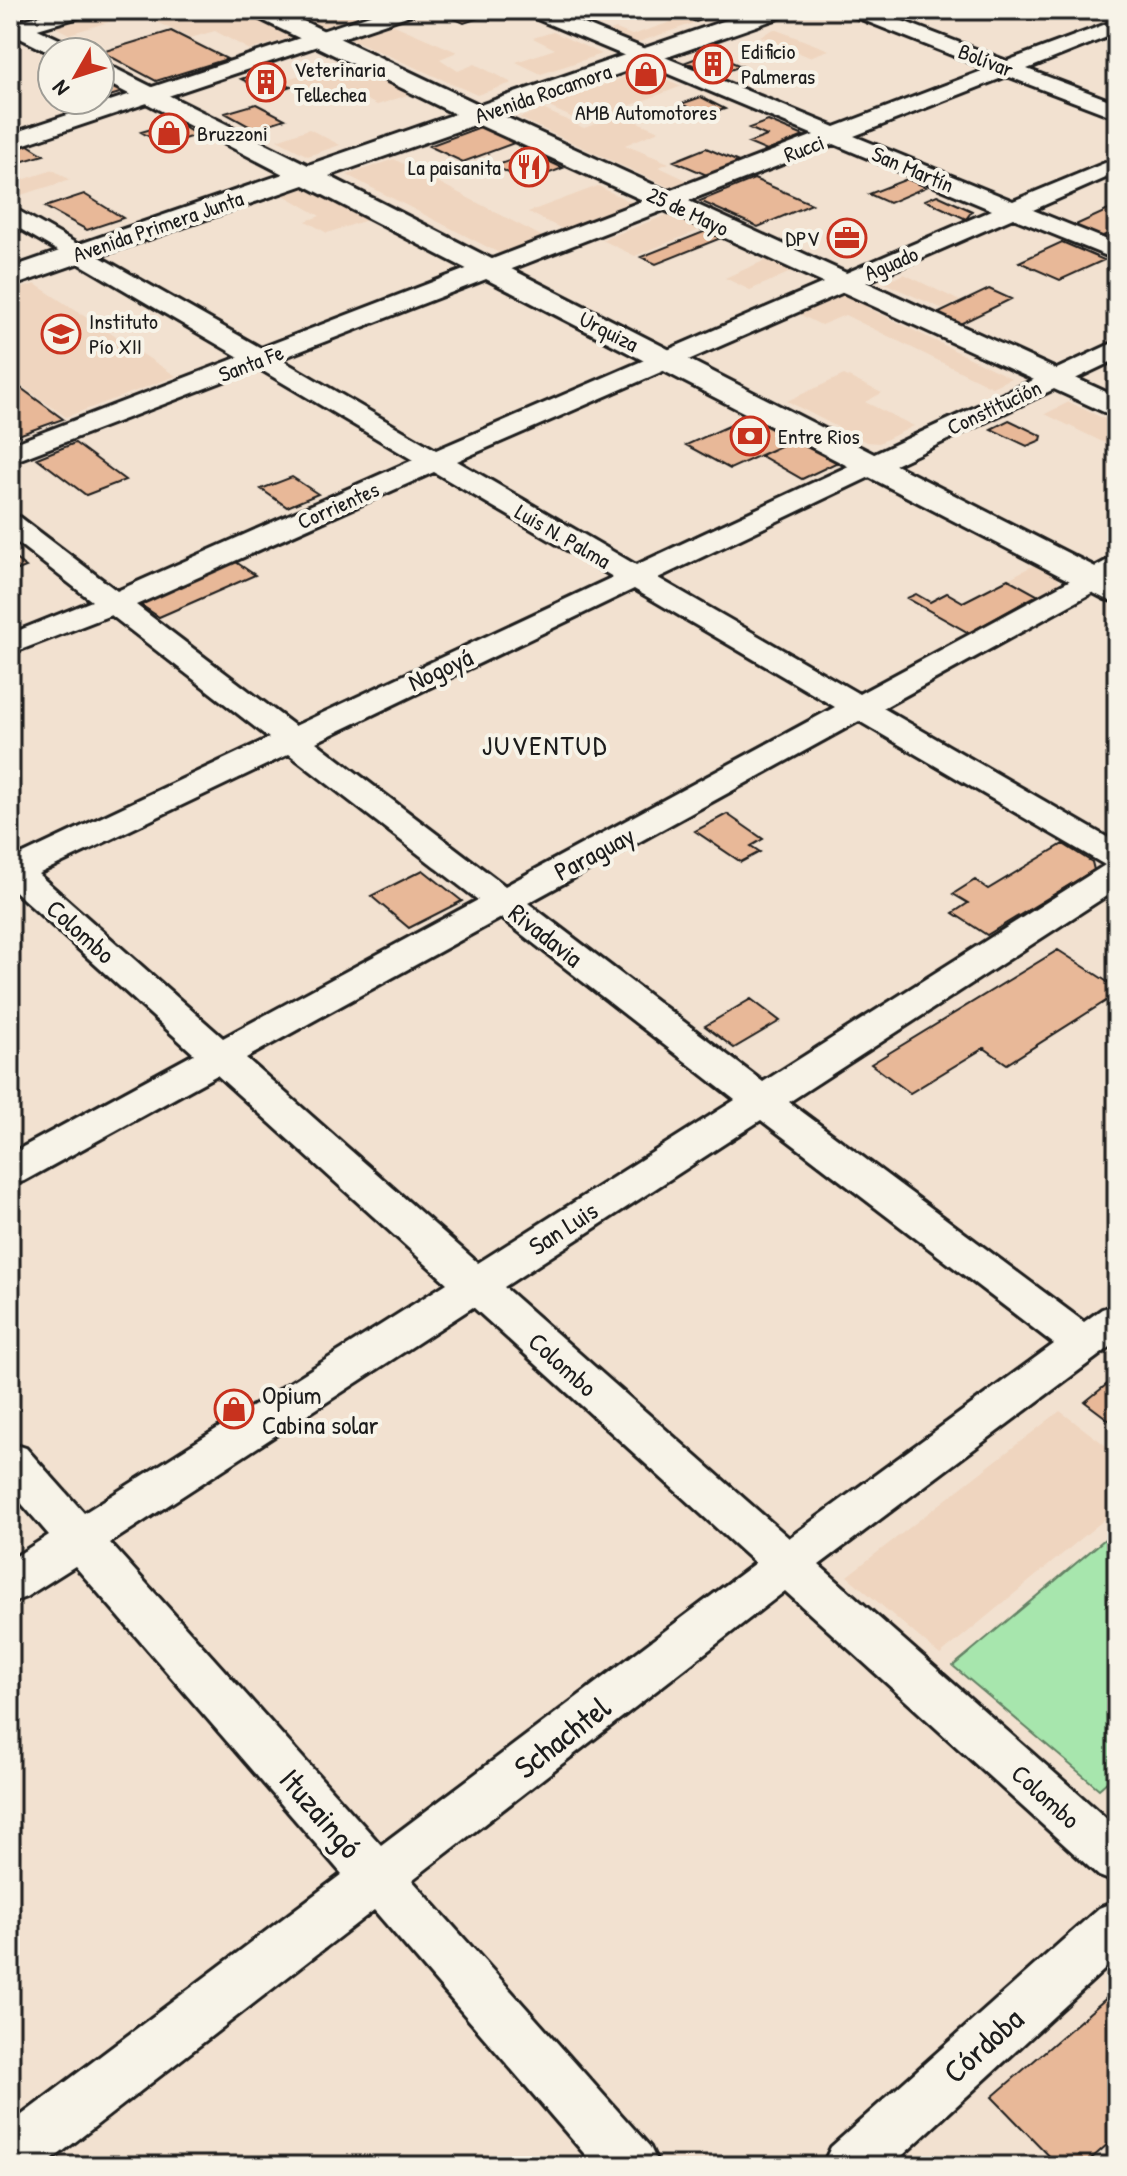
<svg xmlns="http://www.w3.org/2000/svg" width="1127" height="2176" viewBox="0 0 1127 2176" font-family="'Patrick Hand',sans-serif">
<style>
.built{fill:#efd5bf}
.green{fill:#a7e6ad;stroke:#628164;stroke-width:2}
.building{fill:#e8b898;stroke:#1c1c1c;stroke-width:2}
.lines{fill:none;stroke-linecap:round;stroke-linejoin:round}
.street-casing{stroke:#1c1c1c;stroke-width:6}
.secondary-casing{stroke:#1c1c1c;stroke-width:6}
.street{fill:#f7f3e8;fill-rule:evenodd}
.secondary{fill:#f7f3e8;fill-rule:evenodd}
.labels{text-anchor:middle;dominant-baseline:central;stroke-width:8;stroke-linejoin:round;paint-order:stroke}
.far-poi-label{font-size:22px;fill:#1c1c1c;stroke:#f7f3e8;text-anchor:start}
.far-street-label{font-size:22px;fill:#1c1c1c;stroke:#f7f3e8}
.street-label{font-size:26px;fill:#1c1c1c;stroke:#f7f3e8}
.poi-label{font-size:26px;fill:#1c1c1c;stroke:#f7f3e8;text-anchor:start}
.neighbourhood-label{font-size:28px;letter-spacing:2px;fill:#1c1c1c;stroke:#f7f3e8}
.near-street-label{font-size:32px;fill:#1c1c1c;stroke:#f7f3e8}
</style>
<rect width="100%" height="100%" fill="#f2e1d0"/>
<filter id="ink" filterUnits="userSpaceOnUse"><feTurbulence type="fractalNoise" baseFrequency=".0125" numOctaves="2"/><feDisplacementMap in="SourceGraphic" scale="16" xChannelSelector="R" yChannelSelector="G"/><feConvolveMatrix kernelMatrix="1 2 1 2 8 2 1 2 1" color-interpolation-filters="sRGB"/></filter>
<g filter="url(#ink)">
<path class="built" d="M96,10L115,20L69,34L51,25L52,22Z
M176,10H238L293,37L250,50L215,31L190,38L154,21L182,13Z
M284,10L333,13L341,10L358,17L330,26H318Z
M683,18L694,23L636,43L607,32L616,29L632,35Z
M392,24L457,52L440,59L458,71L475,64L512,83L477,95L349,38Z
M774,29L829,50L809,57L760,36Z
M553,32L602,54L541,74L516,62L555,49L533,38Z
M347,60L414,93L377,105L361,97L347,102L314,85L302,89L284,80Z
M644,70L682,86L584,123L547,106Z
M543,109L584,128L621,115L659,131L625,145L669,163L659,167L693,183L679,188L668,187L519,118Z
M309,129L340,145L308,156L277,140Z
M394,159L545,238L501,254L347,175Z
M53,170L70,180L21,195L10,188V184Z
M307,186L367,220L327,233L306,221L320,216L282,194Z
M598,186L635,204L564,230L528,212Z
M669,214L702,229L635,256L602,240Z
M768,259L793,271L750,290L725,278Z
M904,274L960,301L943,309L884,283Z
M35,284L176,376L66,417L10,378V292Z
M842,290L870,304L866,307L1011,378L992,387L845,315L821,325L793,311Z
M844,375L882,393L865,402L914,426L879,443L866,442L787,401Z
M1069,402L1117,425V449L1045,414Z
M1034,565L1058,578L1060,583L1037,595L1008,579Z
M1060,1411L1117,1454V1509L940,1655L847,1576Z"/>
<path class="green" d="M1117,1529V1773L1099,1789L953,1666Z"/>
<path class="building" d="M435,10H502L464,23Z
M668,10H731L696,22Z
M171,31L227,59L156,81L102,52Z
M710,53L741,66L717,75L686,62Z
M262,72L291,86L270,93L241,79Z
M100,79L123,92L100,99Z
M701,97L725,109L705,115L681,104Z
M256,104L285,119L254,129L225,113Z
M768,121L804,136L767,151L748,143L767,136L749,128Z
M175,122L197,135L164,145L141,132Z
M483,126L517,142L463,162L429,146Z
M25,143L44,155L10,165V147Z
M706,148L741,163L709,176L674,161Z
M531,153L563,168L526,182L495,166Z
M754,179L812,204L758,227L700,201Z
M907,179L926,187L889,203L869,194Z
M84,194L123,218L87,230L45,207Z
M937,195L972,211L966,219L925,200Z
M1117,206V230L1096,239L1069,228Z
M706,231L721,238L656,264L641,257Z
M1062,242L1104,260L1060,280L1019,262Z
M989,289L1011,299L958,325L935,315Z
M10,380L63,419L10,438Z
M751,416L796,439L730,469L686,445Z
M1009,420L1042,436L1041,440L1027,446L991,429Z
M796,439L838,462L802,479L760,455Z
M75,443L125,480L86,495L37,458Z
M292,477L318,494L287,507L261,489Z
M10,555L26,567L10,573Z
M233,560L255,575L159,617L141,605L144,599Z
M1008,579L1037,595L969,633L907,598L916,594L930,602L947,593L963,602Z
M727,814L763,839L751,846L760,852L741,862L695,831Z
M1063,844L1092,862L1094,870L987,935L953,913L968,903L953,894L975,880L988,889Z
M423,870L462,901L409,928L371,896Z
M1058,950L1117,988V994L1007,1064L984,1048L910,1093L871,1064Z
M751,999L780,1021L734,1048L705,1026Z
M1117,1376V1426L1085,1402Z
M1117,1989V2136L1083,2166H1059L992,2097Z"/>
<g class="lines">
<g class="street-casing">
<path id="street" d="M59,10H92L89,14L10,37V24Z
M385,10H416L413,14L10,149V134Z
M522,10H550L835,127L987,69L848,14L845,10H874L1007,61L1117,20V33L1027,69L1117,103V118L1007,76L854,136L1013,201L1117,158V173L1033,210L1117,244V260L1013,218L457,461L636,565L1117,341V359L658,578L859,694L1106,561L1117,558V579L883,708L1117,843V889L789,1102L1084,1322L1102,1309L1117,1304V1342L819,1565L1117,1828V1883L1099,1876L785,1591L412,1880L650,2147L659,2166H595L374,1910L44,2166H10V2124L342,1874L75,1566L26,1597L10,1603V1560L49,1535L10,1490V1443L26,1448L84,1513L447,1283L217,1075L24,1181L10,1185V1154L194,1054L10,887V857L15,858L269,738L111,615L10,654V634L92,601L10,537V514L20,517L117,591L413,460L258,368L10,463V445L239,357L10,223V206L261,348L814,135L525,14ZM834,144L992,210L436,450L280,359ZM434,472L613,577L295,726L136,605ZM634,589L835,707L505,886L316,742ZM859,721L1105,865L763,1082L528,903ZM289,754L478,900L223,1038L38,874ZM501,918L735,1100L478,1263L246,1058ZM761,1120L1054,1344L789,1538L504,1287ZM473,1307L755,1563L381,1845L110,1543Z
M1117,1901V1958L891,2166H822L831,2147L1099,1908Z"/>
</g>
<g class="secondary-casing">
<path id="secondary" d="M249,10H280L480,105L755,10H790L787,15L501,115L1117,397V418L477,124L329,176L1117,578V602L1105,599L304,185L10,287V268L283,174L100,79V61L308,165L455,114L252,15Z
M10,16L76,47L79,52L52,54L10,33Z"/>
</g>
<use href="#street" class="street"/>
<use href="#secondary" class="secondary"/>
</g>
</g>
<defs>
<g id="building-ring" transform="scale(2)"><circle r="9.5" fill="#f7f3e8" stroke="#c8321e" stroke-width="1.5"/><path d="M-4-6H4V6H1V3H-1V6H-4ZM-2.5-4.3h1.7v1.8h-1.7ZM.8-4.3h1.7v1.8H.8ZM-2.5-1h1.7V.8h-1.7ZM.8-1h1.7V.8H.8Z" fill="#c8321e"/></g>
<g id="shop-ring" transform="scale(2)"><circle r="9.5" fill="#f7f3e8" stroke="#c8321e" stroke-width="1.5"/><path d="M-5-2.5h2.3a2.7 3.5 0 0 1 5.4 0H5L5.5 6h-11ZM-1.5-2.5h3a1.5 2.3 0 0 0-3 0Z" fill="#c8321e"/></g>
<g id="restaurant-ring" transform="scale(2)"><circle r="9.5" fill="#f7f3e8" stroke="#c8321e" stroke-width="1.5"/><path d="M-5-6h1v4h1v-4h1v4h1v-4h1v5L-1.5 .5V6h-2V.5L-5-1ZM5-6V6H3V1.5H1.5Q1.5-4 5-6Z" fill="#c8321e"/></g>
<g id="office-ring" transform="scale(2)"><circle r="9.5" fill="#f7f3e8" stroke="#c8321e" stroke-width="1.5"/><path d="M-6-3h4V-5.5h4V-3h4V5H-6ZM-1-4.5V-3h2v-1.5ZM-6 0V1H6V0Z" fill="#c8321e"/></g>
<g id="school-ring" transform="scale(2)"><circle r="9.5" fill="#f7f3e8" stroke="#c8321e" stroke-width="1.5"/><path d="M0-5L7-2L0 1L-7-2ZM-4 1L0 2.5L4 1V4Q0 6-4 4Z" fill="#c8321e"/></g>
<g id="bank-ring" transform="scale(2)"><circle r="9.5" fill="#f7f3e8" stroke="#c8321e" stroke-width="1.5"/><path d="M-6-4H6V4H-6ZM0-2.3a2.3 2.3 0 1 0 0 4.6a2.3 2.3 0 1 0 0-4.6Z" fill="#c8321e"/></g>
</defs>
<g fill-rule="evenodd">
<use href="#building-ring" x="713" y="64"/>
<use href="#shop-ring" x="646" y="74"/>
<use href="#building-ring" x="266" y="82"/>
<use href="#shop-ring" x="169" y="133"/>
<use href="#restaurant-ring" x="529" y="167"/>
<use href="#office-ring" x="847" y="238"/>
<use href="#school-ring" x="61" y="334"/>
<use href="#bank-ring" x="750" y="436"/>
<use href="#shop-ring" x="234" y="1409"/>
</g>
<g class="labels">
<g class="far-poi-label">
<text x="741" y="51">Edificio<tspan x="741" dy="25">Palmeras</tspan></text>
<text x="294" y="69">Veterinaria<tspan x="294" dy="25">Tellechea</tspan></text>
<text x="646" y="112" text-anchor="middle">AMB Automotores</text>
<text x="197" y="133">Bruzzoni</text>
<text x="501" y="167" text-anchor="end">La paisanita</text>
<text x="819" y="238" text-anchor="end">DPV</text>
<text x="89" y="321">Instituto<tspan x="89" dy="25">Pío XII</tspan></text>
<text x="778" y="436">Entre Rios</text>
</g>
<g class="far-street-label">
<text transform="translate(986 60) rotate(21)">Bolívar</text>
<text transform="translate(543 93) rotate(-19)">Avenida Rocamora</text>
<text transform="translate(804 148) rotate(-21)">Rucci</text>
<text transform="translate(913 169) rotate(23)">San Martín</text>
<text transform="translate(688 211) rotate(25)">25 de Mayo</text>
<text transform="translate(158 226) rotate(-19)">Avenida Primera Junta</text>
<text transform="translate(891 263) rotate(-23)">Aguado</text>
<text transform="translate(609 331) rotate(27)">Urquiza</text>
<text transform="translate(251 363) rotate(-21)">Santa Fe</text>
<text transform="translate(994 407) rotate(-25)">Constitución</text>
<text transform="translate(338 505) rotate(-24)">Corrientes</text>
<text transform="translate(563 536) rotate(30)">Luis N. Palma</text>
</g>
<g class="street-label">
<text transform="translate(440 669) rotate(-25)">Nogoyá</text>
<text transform="translate(594 853) rotate(-28)">Paraguay</text>
<text transform="translate(81 931) rotate(42)">Colombo</text>
<text transform="translate(546 935) rotate(38)">Rivadavia</text>
<text transform="translate(563 1228) rotate(-33)">San Luis</text>
<text transform="translate(563 1364) rotate(42)">Colombo</text>
<text transform="translate(1046 1796) rotate(42)">Colombo</text>
</g>
<g class="poi-label">
<text x="262" y="1394">Opium<tspan x="262" dy="30">Cabina solar</tspan></text>
</g>
<g class="neighbourhood-label">
<text x="545" y="745">JUVENTUD</text>
</g>
<g class="near-street-label">
<text transform="translate(562 1737) rotate(-38)">Schachtel</text>
<text transform="translate(321 1813) rotate(49)">Ituzaingó</text>
<text transform="translate(983 2045) rotate(-42)">Córdoba</text>
</g>
</g>
<rect width="1127" height="2176" fill="none" stroke="#f7f3e8" stroke-width="40"/>
<rect x="20" y="20" width="1087" height="2136" fill="none" stroke="#1c1c1c" stroke-width="3" filter="url(#ink)"/>
<g transform="translate(76 76) rotate(231)"><circle r="38" fill="#f7f3e8" stroke="#9f9d96" stroke-width="2"/>
<path d="M0-6L14 30L0 20L-14 30Z" fill="#c8321e"/>
<text y="-12" font-size="22" font-weight="bold" text-anchor="middle" fill="#1c1c1c">N</text>
</g>
</svg>
